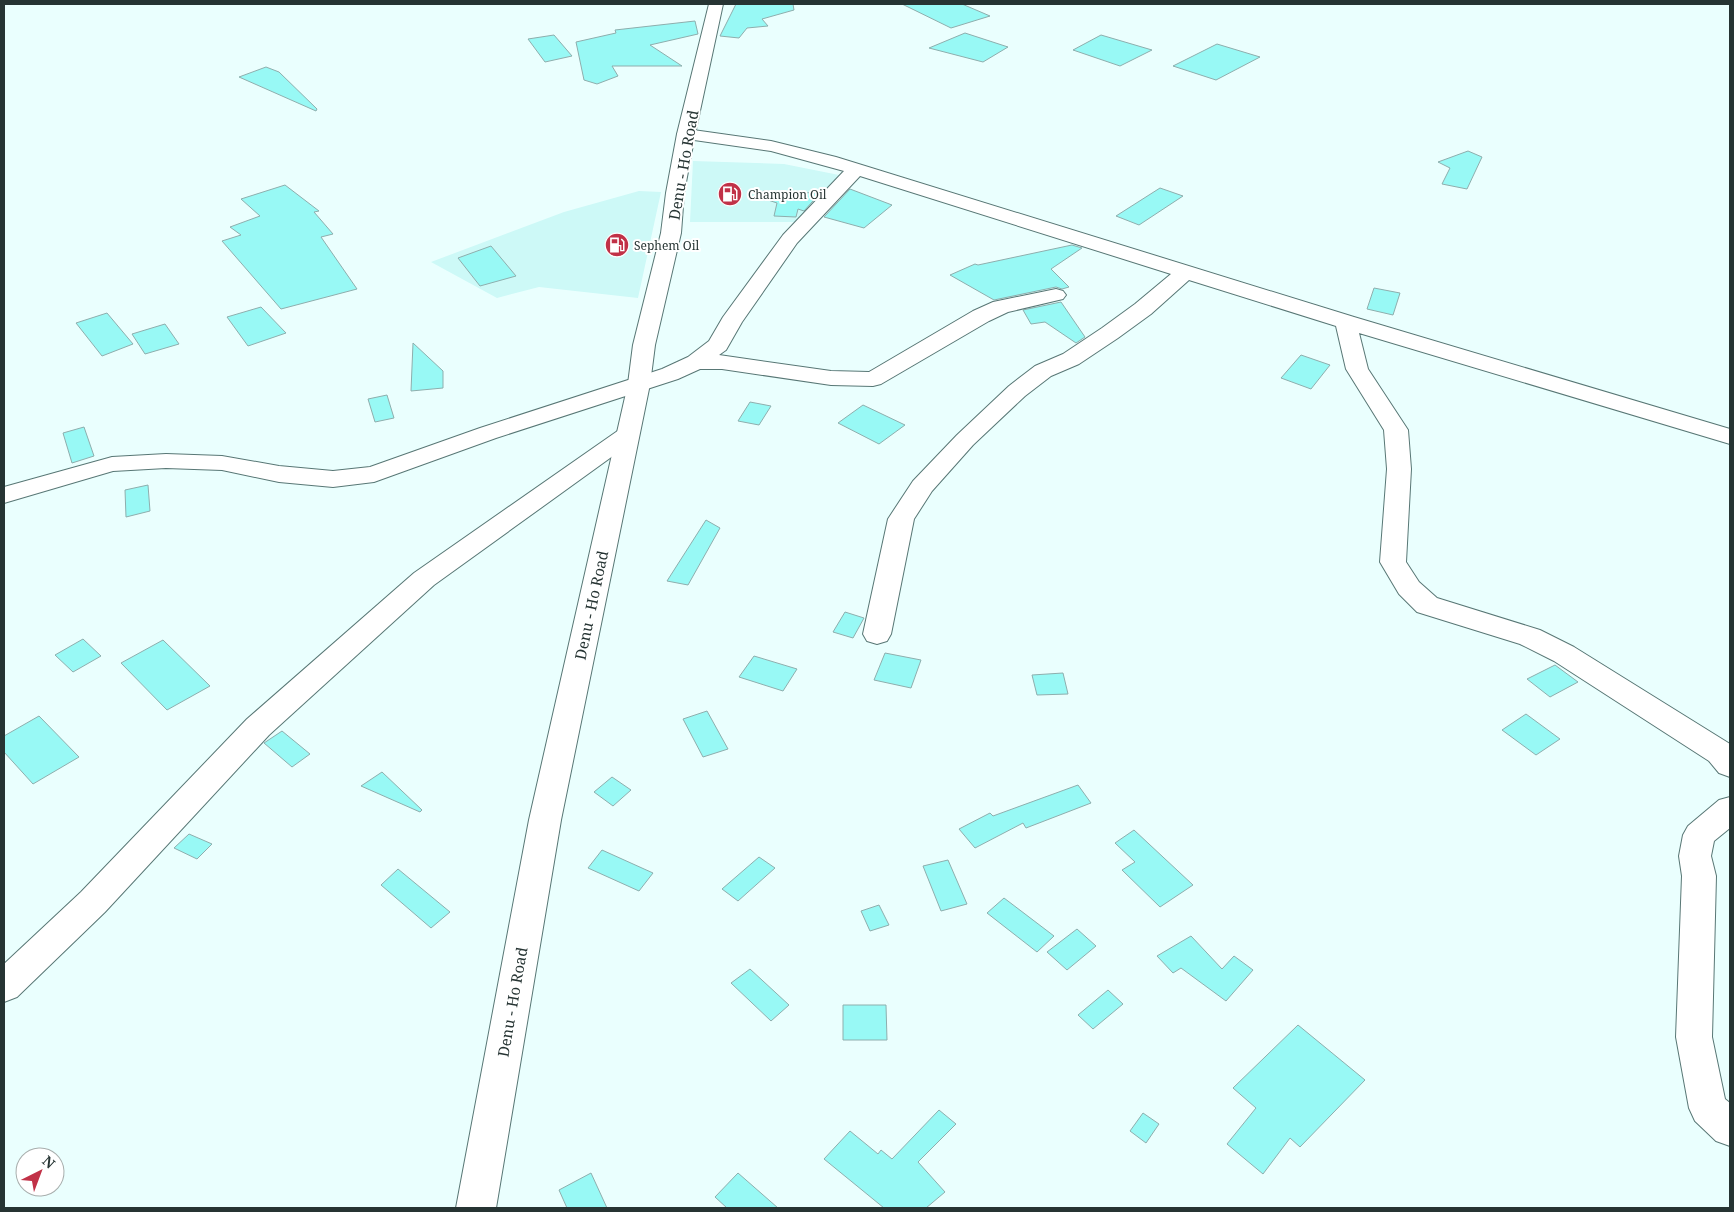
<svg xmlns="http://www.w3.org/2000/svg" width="1734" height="1212" viewBox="0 0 1734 1212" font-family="'Noto Serif',serif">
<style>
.built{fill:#cdf9f7}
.building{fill:#98f9f5;stroke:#8eaead}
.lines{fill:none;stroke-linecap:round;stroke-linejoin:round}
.minor-casing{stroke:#587775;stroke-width:2}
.major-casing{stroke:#587775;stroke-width:2}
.minor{fill:#fff;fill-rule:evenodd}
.major{fill:#fff;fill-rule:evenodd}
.labels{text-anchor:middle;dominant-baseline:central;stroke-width:4;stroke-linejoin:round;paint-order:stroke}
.far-poi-label{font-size:12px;fill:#263433;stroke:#fff;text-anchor:start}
.street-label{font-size:15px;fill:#263433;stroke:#fff}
</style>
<rect width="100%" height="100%" fill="#eafffe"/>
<path class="built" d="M693,161L784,164L844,176L799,222H690Z
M639,191L661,192L638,298L539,287L497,298L431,262L564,212Z"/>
<path class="building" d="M736,4H793L794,10L762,19L768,26L747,28L739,38L720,36Z
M902,4H962L990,16L951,28Z
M695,21L698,34L650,45L682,66H612L618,76L597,84L584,80L576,42L616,33L615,30Z
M965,33L1008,47L983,62L929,48Z
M554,35L572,56L545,62L528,39Z
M1101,35L1152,50L1120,66L1073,50Z
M1217,44L1260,57L1216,80L1173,66Z
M266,67L279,72L317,109L316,111L239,77Z
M1468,151L1482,157L1467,189L1442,184L1450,168L1438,162Z
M285,185L319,211L314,212L333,234L321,237L357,289L281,309L222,241L241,235L230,227L260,216L241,199Z
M1160,188L1183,196L1139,225L1116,216Z
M850,189L892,205L864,228L824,217Z
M763,191L782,192L820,193L804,211L798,209L796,217L774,216L777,203L762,198Z
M1072,245L1082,248L1051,269L1069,287L1062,289L1056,287L994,300L950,275L975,264L978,265Z
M491,246L516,276L480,286L458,258Z
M1374,288L1400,293L1393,315L1367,309Z
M1061,302L1085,337L1076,343L1045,322L1031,324L1023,310Z
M261,307L286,333L248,346L227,317Z
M107,313L133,344L102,356L76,323Z
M165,324L179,344L145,354L132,334Z
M413,343L443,371V388L411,391Z
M1301,355L1330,365L1311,389L1281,378Z
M387,395L394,418L375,422L368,399Z
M750,402L771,406L759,425L738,421Z
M863,405L905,425L879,444L838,423Z
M84,427L94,456L72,463L63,433Z
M148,485L150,511L126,517L125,490Z
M706,520L720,528L688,585L667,581Z
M845,612L864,618L853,638L833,632Z
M83,639L101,656L73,672L55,655Z
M163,640L210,686L167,710L121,663Z
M885,653L921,660L911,688L874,680Z
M754,656L797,669L783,691L739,677Z
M1555,665L1578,682L1550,697L1527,679Z
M1063,673L1068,694L1037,695L1032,675Z
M707,711L728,749L703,757L683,719Z
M1526,714L1560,739L1536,755L1502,730Z
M39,716L79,757L33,784L4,752V736Z
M282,731L310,754L292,767L264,743Z
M382,772L422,810L420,812L361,786Z
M612,777L631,790L613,806L594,792Z
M1078,785L1091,803L1026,828L1023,823L975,848L959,829L990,813L993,816Z
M1134,830L1193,885L1160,907L1122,870L1135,862L1115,843Z
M189,834L212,844L197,859L174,848Z
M602,850L653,873L639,891L588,868Z
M759,857L775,868L738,901L722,889Z
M948,860L967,904L941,911L923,866Z
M398,869L450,912L431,928L381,885Z
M1004,898L1054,936L1037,952L987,913Z
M879,905L889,925L870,931L861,911Z
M1077,929L1096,946L1067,970L1047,952Z
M1191,936L1222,969L1234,956L1253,970L1226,1001L1181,968L1173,973L1157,956Z
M750,969L789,1005L771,1021L731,983Z
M1108,990L1123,1004L1093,1029L1078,1015Z
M843,1005H886L887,1040H843Z
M1298,1025L1365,1080L1300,1147L1290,1138L1263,1174L1227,1144L1256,1108L1233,1088Z
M939,1110L956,1124L918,1162L945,1192L926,1208H884L824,1159L850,1131L878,1154L881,1150L892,1159Z
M1143,1113L1159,1124L1146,1143L1130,1131Z
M591,1173L607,1208H567L559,1190Z
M738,1173L778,1208H727L715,1197Z"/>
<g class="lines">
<g class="minor-casing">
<path id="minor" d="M686,129L771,141L836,157L1354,317L1730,429V444L1359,333L1368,369L1408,430L1411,469L1406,562L1419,582L1437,598L1540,630L1574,647L1730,744V777L1719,773L1709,761L1554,661L1520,644L1417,612L1399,594L1380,562L1387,469L1384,430L1346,369L1336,326L1189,280L1151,314L1118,338L1079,364L1051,376L1025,396L973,445L932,491L914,519L891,634L887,641L877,644L867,641L863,634L888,519L913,481L957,435L1009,386L1035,366L1063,354L1102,328L1135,304L1171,274L860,176L797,243L742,322L726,350L719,355L831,371L869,372L973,311L993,302L1056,289L1063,291L1066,295L1063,299L1008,312L989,321L881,384L873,386L831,385L722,369H700L678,379L496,438L374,482L333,487L279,482L222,470L166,468L113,471L4,503V487L112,457L166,454L222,456L279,466L333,471L370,467L480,428L662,369L688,357L709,341L723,317L783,235L844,171L771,151L680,138L677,134L680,130Z
M627,428L635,430L639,435L635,440L434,585L269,735L105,912L17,997L4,1002V964L81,892L247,719L414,573L619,430Z
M1730,797V828L1714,841L1711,856L1716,876L1712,1037L1725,1099L1730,1103V1146L1716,1141L1695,1121L1689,1108L1676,1037L1682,876L1679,856L1683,835L1688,826L1719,800Z"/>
</g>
<g class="major-casing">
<path id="major" d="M709,4H723L695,134L684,193L681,233L655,345L650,384L561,820L496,1208H456L529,820L628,384L633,345L661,233L666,193L677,134Z"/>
</g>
<use href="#minor" class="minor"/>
<use href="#major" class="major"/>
</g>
<defs>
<g id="fuel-disc" transform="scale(1.25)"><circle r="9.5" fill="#c13147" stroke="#fff"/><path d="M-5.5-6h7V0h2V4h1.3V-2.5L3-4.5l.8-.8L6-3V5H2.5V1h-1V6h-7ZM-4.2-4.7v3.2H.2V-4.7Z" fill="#fff"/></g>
</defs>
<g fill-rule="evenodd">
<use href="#fuel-disc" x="730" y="194"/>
<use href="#fuel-disc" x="617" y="245"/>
</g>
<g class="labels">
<g class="far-poi-label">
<text x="748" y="194">Champion Oil</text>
<text x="634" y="245">Sephem Oil</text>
</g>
<g class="street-label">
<text transform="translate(683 165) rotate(-80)">Denu - Ho Road</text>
<text transform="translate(591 605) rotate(-78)">Denu - Ho Road</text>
<text transform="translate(512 1002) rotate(-80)">Denu - Ho Road</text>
</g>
</g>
<rect width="1734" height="1212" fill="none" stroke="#263433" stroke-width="10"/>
<g transform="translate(40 1172) rotate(42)"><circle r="24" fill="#ffffff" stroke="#a8aead"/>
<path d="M0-4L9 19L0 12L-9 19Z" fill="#c13147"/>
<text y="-8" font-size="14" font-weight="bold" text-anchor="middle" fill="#263433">N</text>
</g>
</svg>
